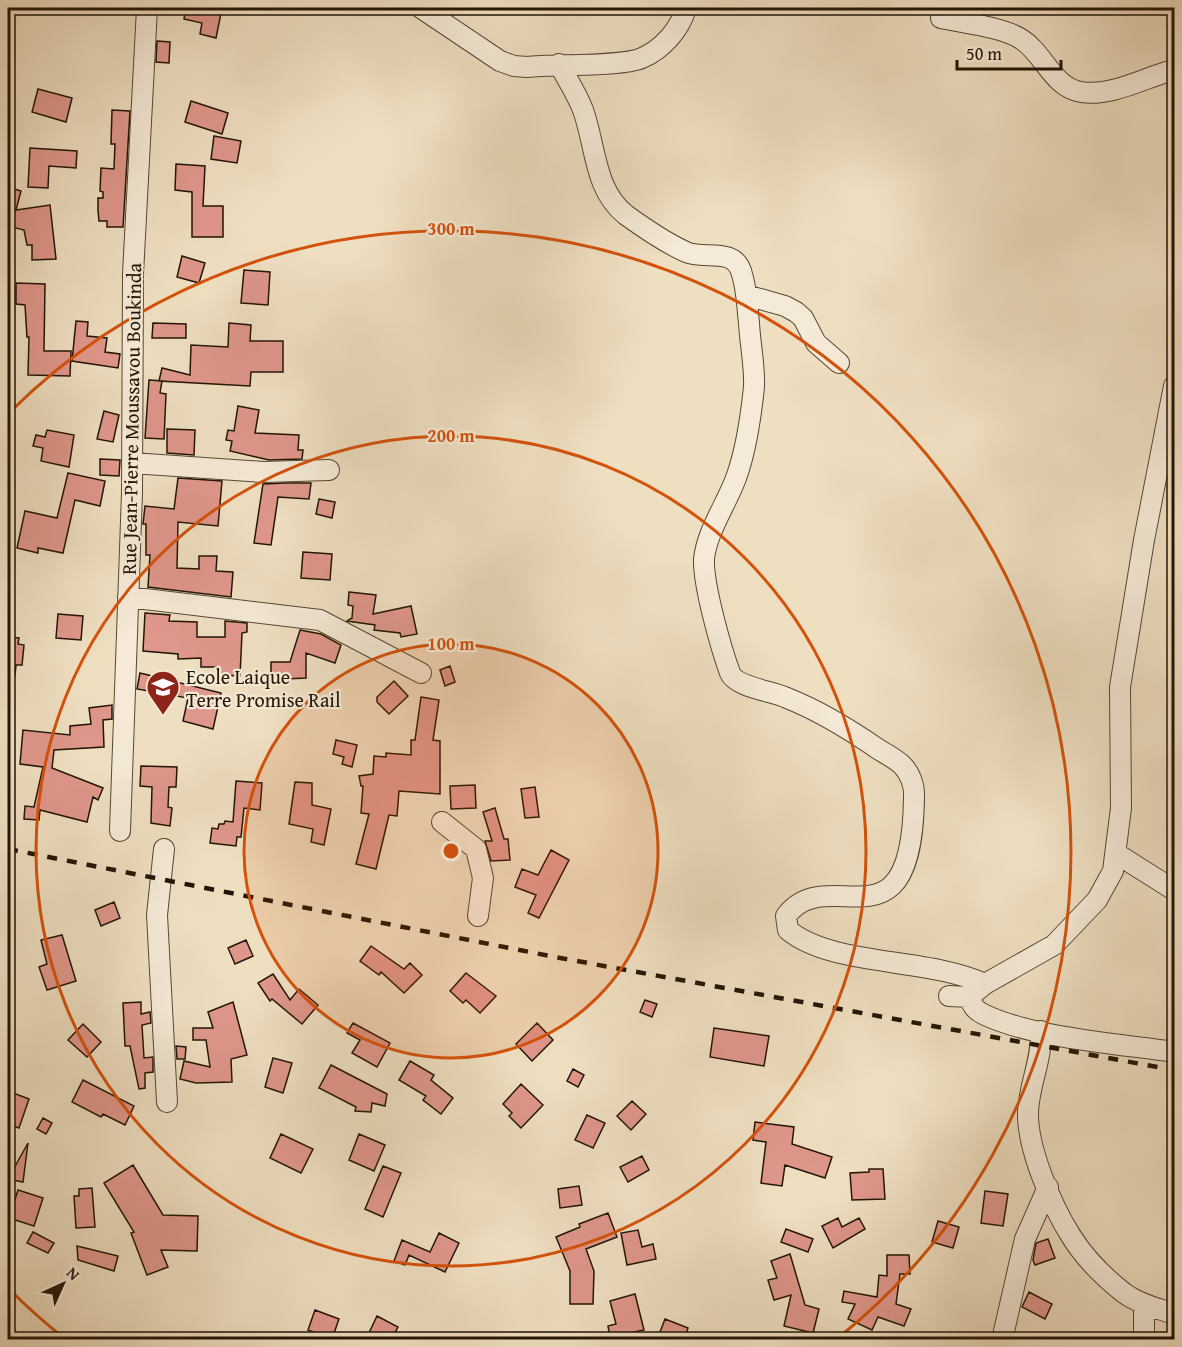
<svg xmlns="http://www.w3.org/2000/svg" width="1182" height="1347" viewBox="0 0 1182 1347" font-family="'Gentium Book Plus',serif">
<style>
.building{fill:#e0978b;stroke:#221505;stroke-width:1.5}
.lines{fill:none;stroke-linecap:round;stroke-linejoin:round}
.minor-casing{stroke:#554834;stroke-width:22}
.minor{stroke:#f5ead7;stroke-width:20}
.rail{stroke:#221505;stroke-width:4.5;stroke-dasharray:10 10;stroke-linecap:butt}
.ring{fill:none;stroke:#d4520b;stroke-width:3}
.labels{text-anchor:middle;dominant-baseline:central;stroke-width:4.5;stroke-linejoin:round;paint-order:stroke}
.street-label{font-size:20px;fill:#221505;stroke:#f5ead7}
.poi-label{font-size:20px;fill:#221505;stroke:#f5ead7;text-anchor:start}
.centre{fill:#d4520b;stroke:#f5ead7;stroke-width:3}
.ring-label{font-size:18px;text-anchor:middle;font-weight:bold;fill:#d4520b;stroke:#f5ead7;stroke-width:4.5;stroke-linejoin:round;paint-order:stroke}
</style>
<rect width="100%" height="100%" fill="#efdfc1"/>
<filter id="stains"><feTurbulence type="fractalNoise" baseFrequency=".00333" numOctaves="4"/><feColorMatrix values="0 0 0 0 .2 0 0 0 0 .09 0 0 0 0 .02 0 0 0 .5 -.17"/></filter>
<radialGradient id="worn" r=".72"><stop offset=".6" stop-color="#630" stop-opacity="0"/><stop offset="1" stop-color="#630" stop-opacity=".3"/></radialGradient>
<path class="building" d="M186,8H222L216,38L200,34L202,23L184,19Z
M157,41L170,42L169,63L156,62Z
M38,89L72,98L66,122L32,112Z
M191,101L228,113L222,134L185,122Z
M112,110L130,111L123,227H107V221H99L98,210V198H103V192L100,191L101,168L114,169L115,144H111Z
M214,136L241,141L237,163L211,159Z
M30,148L77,151L76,168L49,166L48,188L28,187Z
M176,164L205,166L203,206H223V237H192V192L175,190Z
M8,187L21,191L16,210L50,205L56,259L32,260V245H27L24,230L8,226Z
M182,256L205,263L199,283L177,277Z
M244,270L270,272L268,305L241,303Z
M16,283L45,284L44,351H71L70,376L28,375L29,337H27L25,305L16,304Z
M76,321L88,322L87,336L107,338L105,352L120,354L118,368L72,361Z
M153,323L186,324V338H152Z
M229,323L251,325L250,341H283V372H251L250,386L159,381L162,368L190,375L191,345L228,347Z
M149,380L162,381L160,393L166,394L164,439L145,438Z
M238,406L259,410L255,433L299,435L298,450H303L302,459L269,460L230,451L232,441L226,440L228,430L234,431Z
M104,411L119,415L113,442L97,439Z
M167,429L195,430L194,455L167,453Z
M47,430L74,435L69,467L41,461L43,448L33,446L36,435L45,437Z
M100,459L120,460L119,476L100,475Z
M68,473L105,481L100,506L75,500L63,553L38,548V553L17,548L25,511L57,518Z
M178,478L222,481L218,526L178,522L177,568L199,569V556H217L216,571L233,572L231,597L148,587L150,555H146V524H143L145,506L174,509Z
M286,483H311L309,499L278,497L271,545L254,543L263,484Z
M319,499L335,502L332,518L316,514Z
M303,552L332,554L330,580L301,578Z
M349,592L376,595L373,614L411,606L417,634L401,637L400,633L374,630L375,625L347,621L352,618L353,606L348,605Z
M145,613L170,615L169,621L197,622V637H225V621L247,623V632L242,633L240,676L218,675L219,667H201V658L178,659V654L143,651Z
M58,614L83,616L81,640L56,638Z
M300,630L321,634L341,645L335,663L306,653V678L285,679V684H271V662H290Z
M8,637L19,638L18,644L24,645L22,665H16L15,675L8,674Z
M450,666L455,682L445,686L440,670Z
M140,673L221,693L213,729L183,721L188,698L137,689Z
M394,681L408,696L389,714L377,702V697Z
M421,697L439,700L433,740L440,741V794L399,791L397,816L389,815L376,869L356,864L369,814L361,813L363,786H361L359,776L373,774L374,756L386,757V753L411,755V740H415Z
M112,705V719L103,720L104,747L54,750L52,768L103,788L98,800L93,797L87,822L40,810L39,820L24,819L25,806L34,807L43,767L20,764L23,730L70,735V726L91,724L89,708Z
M336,740L357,745L352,767L342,764L344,757L333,754Z
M141,766L177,767L176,787H169L168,807L172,808L170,826L151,823L152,787L140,786Z
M236,781L262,783L260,810L244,808L241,837H237L236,846L210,843L212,828L218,829L219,824H224L225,821L233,822Z
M295,782L312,783V805L331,809L324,845L311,842L313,829L289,824Z
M475,785L476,808L451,809L450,786Z
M535,787L539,817L525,818L521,789Z
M495,808L504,839H508L510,860L491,861L485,841H492L483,812Z
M551,850L569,860L539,918L528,913L536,895L515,887L522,869L538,875Z
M114,902L120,918L101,926L95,910Z
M62,935L76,981L47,990L39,967L47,964L41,940Z
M246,940L253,956L235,964L228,948Z
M371,946L404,969L410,963L422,975L404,993L381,972L379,975L360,961Z
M466,973L496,996L480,1013L466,1000L463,1003L450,991Z
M273,974L290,1000L299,989L318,1005L302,1024L272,999L270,1001L258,983Z
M645,1000L657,1004L652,1017L640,1012Z
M141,1002V1014L150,1012L151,1023L142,1025L144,1058L153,1057V1072L145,1073V1088L139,1089L130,1046H125L123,1003Z
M233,1002L247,1055L231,1059L232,1082L196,1083L180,1079L184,1061L210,1067L206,1040H193V1028H213L208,1012Z
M353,1023L390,1043L377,1067L352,1053L360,1040L347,1033Z
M537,1023L553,1040L532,1061L516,1044Z
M83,1024L101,1042L87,1057L68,1040Z
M714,1028L769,1036L764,1066L710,1057Z
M176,1046L186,1047L185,1059H177Z
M273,1058L292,1063L283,1093L265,1087Z
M410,1061L434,1075L431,1080L453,1098L441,1114L423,1100L426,1096L399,1080Z
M331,1065L387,1094L385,1106L372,1103L371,1112L355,1111L356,1107L319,1088Z
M573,1069L584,1075L578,1087L567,1081Z
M83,1080L134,1106L125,1125L103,1114L101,1117L72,1102Z
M521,1084L543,1105L521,1128L509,1116L512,1113L503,1104Z
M8,1091L29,1099L19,1128L8,1124Z
M632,1101L646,1114L631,1130L617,1116Z
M587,1115L605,1123L593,1148L575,1140Z
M43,1118L52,1123L46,1134L37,1129Z
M755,1122L794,1127L792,1144L832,1157L825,1178L785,1165L782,1186L761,1183L766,1142L753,1140Z
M281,1134L313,1149L301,1173L270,1158Z
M359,1134L385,1145L374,1171L349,1160Z
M28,1143L23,1182L8,1179Z
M642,1156L649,1170L628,1182L620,1167Z
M133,1165L163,1215L198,1216L197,1251L161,1250L168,1267L147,1275L131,1233L134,1232L104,1183Z
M383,1166L401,1173L383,1217L365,1209Z
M869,1169H883L885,1199L852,1200L850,1173L869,1172Z
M579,1186L582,1205L560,1208L558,1189Z
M92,1188L95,1227L76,1228L74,1196H79V1189Z
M18,1190L43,1198L34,1226L9,1218Z
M985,1191L1008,1194L1003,1226L981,1223Z
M608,1213L617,1237L586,1249L594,1271L593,1304H570V1271L556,1237L580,1227L579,1224Z
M838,1218L842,1227L859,1218L865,1229L833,1248L822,1226Z
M938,1221L959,1227L953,1248L932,1242Z
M786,1229L813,1239L808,1252L781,1242Z
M638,1230L642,1247L653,1244L656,1259L627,1265L621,1233Z
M33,1232L54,1243L48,1253L27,1243Z
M439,1233L459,1243L445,1272L409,1255L405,1265L394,1261L402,1240L430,1252Z
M1048,1239L1055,1258L1035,1265L1033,1260L1036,1243Z
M77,1246L118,1256L114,1271L78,1260Z
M790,1254L805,1305L819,1309L813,1333L784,1326L791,1295L774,1300L768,1280L777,1278L771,1261Z
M887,1255H909L910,1274H900L896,1304L911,1309L904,1326L878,1317L872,1330L848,1319L855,1304L842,1302L844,1291L877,1297L879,1275L887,1276Z
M1029,1292L1052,1304L1045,1319L1022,1307Z
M635,1294L644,1330L610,1337L608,1326L616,1324L610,1301Z
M315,1310L339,1319L332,1339L308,1330Z
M377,1316L398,1327L391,1340H376L368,1335Z
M665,1319L688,1328L684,1340H657Z"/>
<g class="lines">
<g class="minor-casing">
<path id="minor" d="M421,8L500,61L514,66L527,67C554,64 622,67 642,58C663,49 680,29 686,8
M941,18C964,23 1003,27 1021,39C1044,53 1052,87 1081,92C1112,97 1145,77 1174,70
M559,64C567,79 577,94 583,110C596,146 594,190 626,215C644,228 666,243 686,252C704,260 733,247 741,271C747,288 747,306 749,323C750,344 755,366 754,387C751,416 746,451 736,478C726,505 707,531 704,559C703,585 721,648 730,673C736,687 772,691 787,698C820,711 849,729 878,749C886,754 896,759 902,765C910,773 915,786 914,797C912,960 829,859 786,916L788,930C833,967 927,957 985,984
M746,295L785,306L796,312L803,318L816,343L839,363
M132,463L263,472L329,470
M128,597L320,620L421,673
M442,822L476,849L483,878L478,916
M120,831L132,493L133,274L147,8
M164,849L157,915L167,1102
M1117,854L1174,890
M949,996L969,997L985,984L1054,945L1097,900L1113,871L1121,808L1120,687L1144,540L1174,386
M969,997C972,1005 975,1010 983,1014C1032,1038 1120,1044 1174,1052
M1041,1031C1042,1061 1029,1084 1028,1112C1027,1148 1052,1206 1071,1236C1084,1257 1105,1278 1124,1293C1139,1304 1157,1308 1174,1314
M8,1338V1340
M1002,1340L1025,1239L1048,1187
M1144,1340V1304"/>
</g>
<use href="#minor" class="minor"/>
<path class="rail" d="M8,849L555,957L1174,1070"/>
</g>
<circle cx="451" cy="851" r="207" fill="#d4520b" fill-opacity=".12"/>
<g class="ring">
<circle cx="451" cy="851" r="207"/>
<circle cx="451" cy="851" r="415"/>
<path d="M64 1338A622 622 0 0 1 11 1291M11 411A622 622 0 1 1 838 1338"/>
</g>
<defs>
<g id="school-pin" transform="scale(1.725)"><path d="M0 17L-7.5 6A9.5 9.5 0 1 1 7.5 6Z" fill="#8f2418" stroke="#f5ead7"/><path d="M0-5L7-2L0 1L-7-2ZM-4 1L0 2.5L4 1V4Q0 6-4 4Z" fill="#fff"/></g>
</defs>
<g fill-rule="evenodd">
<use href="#school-pin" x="163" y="687"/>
</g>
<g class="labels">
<g class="street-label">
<text transform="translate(131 419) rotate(-89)">Rue Jean-Pierre Moussavou Boukinda</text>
</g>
<g class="poi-label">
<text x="186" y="676">Ecole Laique<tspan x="186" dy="23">Terre Promise Rail</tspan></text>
</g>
</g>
<circle cx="451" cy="851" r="9" class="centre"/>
<g class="ring-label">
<text x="451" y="235">300 m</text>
<text x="451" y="442">200 m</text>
<text x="451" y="650">100 m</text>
</g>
<rect width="1182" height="1347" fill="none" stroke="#efdfc1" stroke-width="30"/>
<rect x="9" y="9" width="1164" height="1329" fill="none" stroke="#221505" stroke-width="3"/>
<rect x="15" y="15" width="1152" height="1317" fill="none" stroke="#221505" stroke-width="1.5"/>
<g transform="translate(63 1284) rotate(45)" stroke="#f5ead7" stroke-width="4.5" paint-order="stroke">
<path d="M0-4.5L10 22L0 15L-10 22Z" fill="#221505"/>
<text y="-9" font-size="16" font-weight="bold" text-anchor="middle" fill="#221505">N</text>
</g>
<path d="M957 60v9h104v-9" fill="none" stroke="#221505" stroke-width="3"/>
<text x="966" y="60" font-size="18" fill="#221505" stroke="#f5ead7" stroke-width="4.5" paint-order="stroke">50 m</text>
<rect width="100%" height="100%" filter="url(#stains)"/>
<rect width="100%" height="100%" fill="url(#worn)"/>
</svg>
